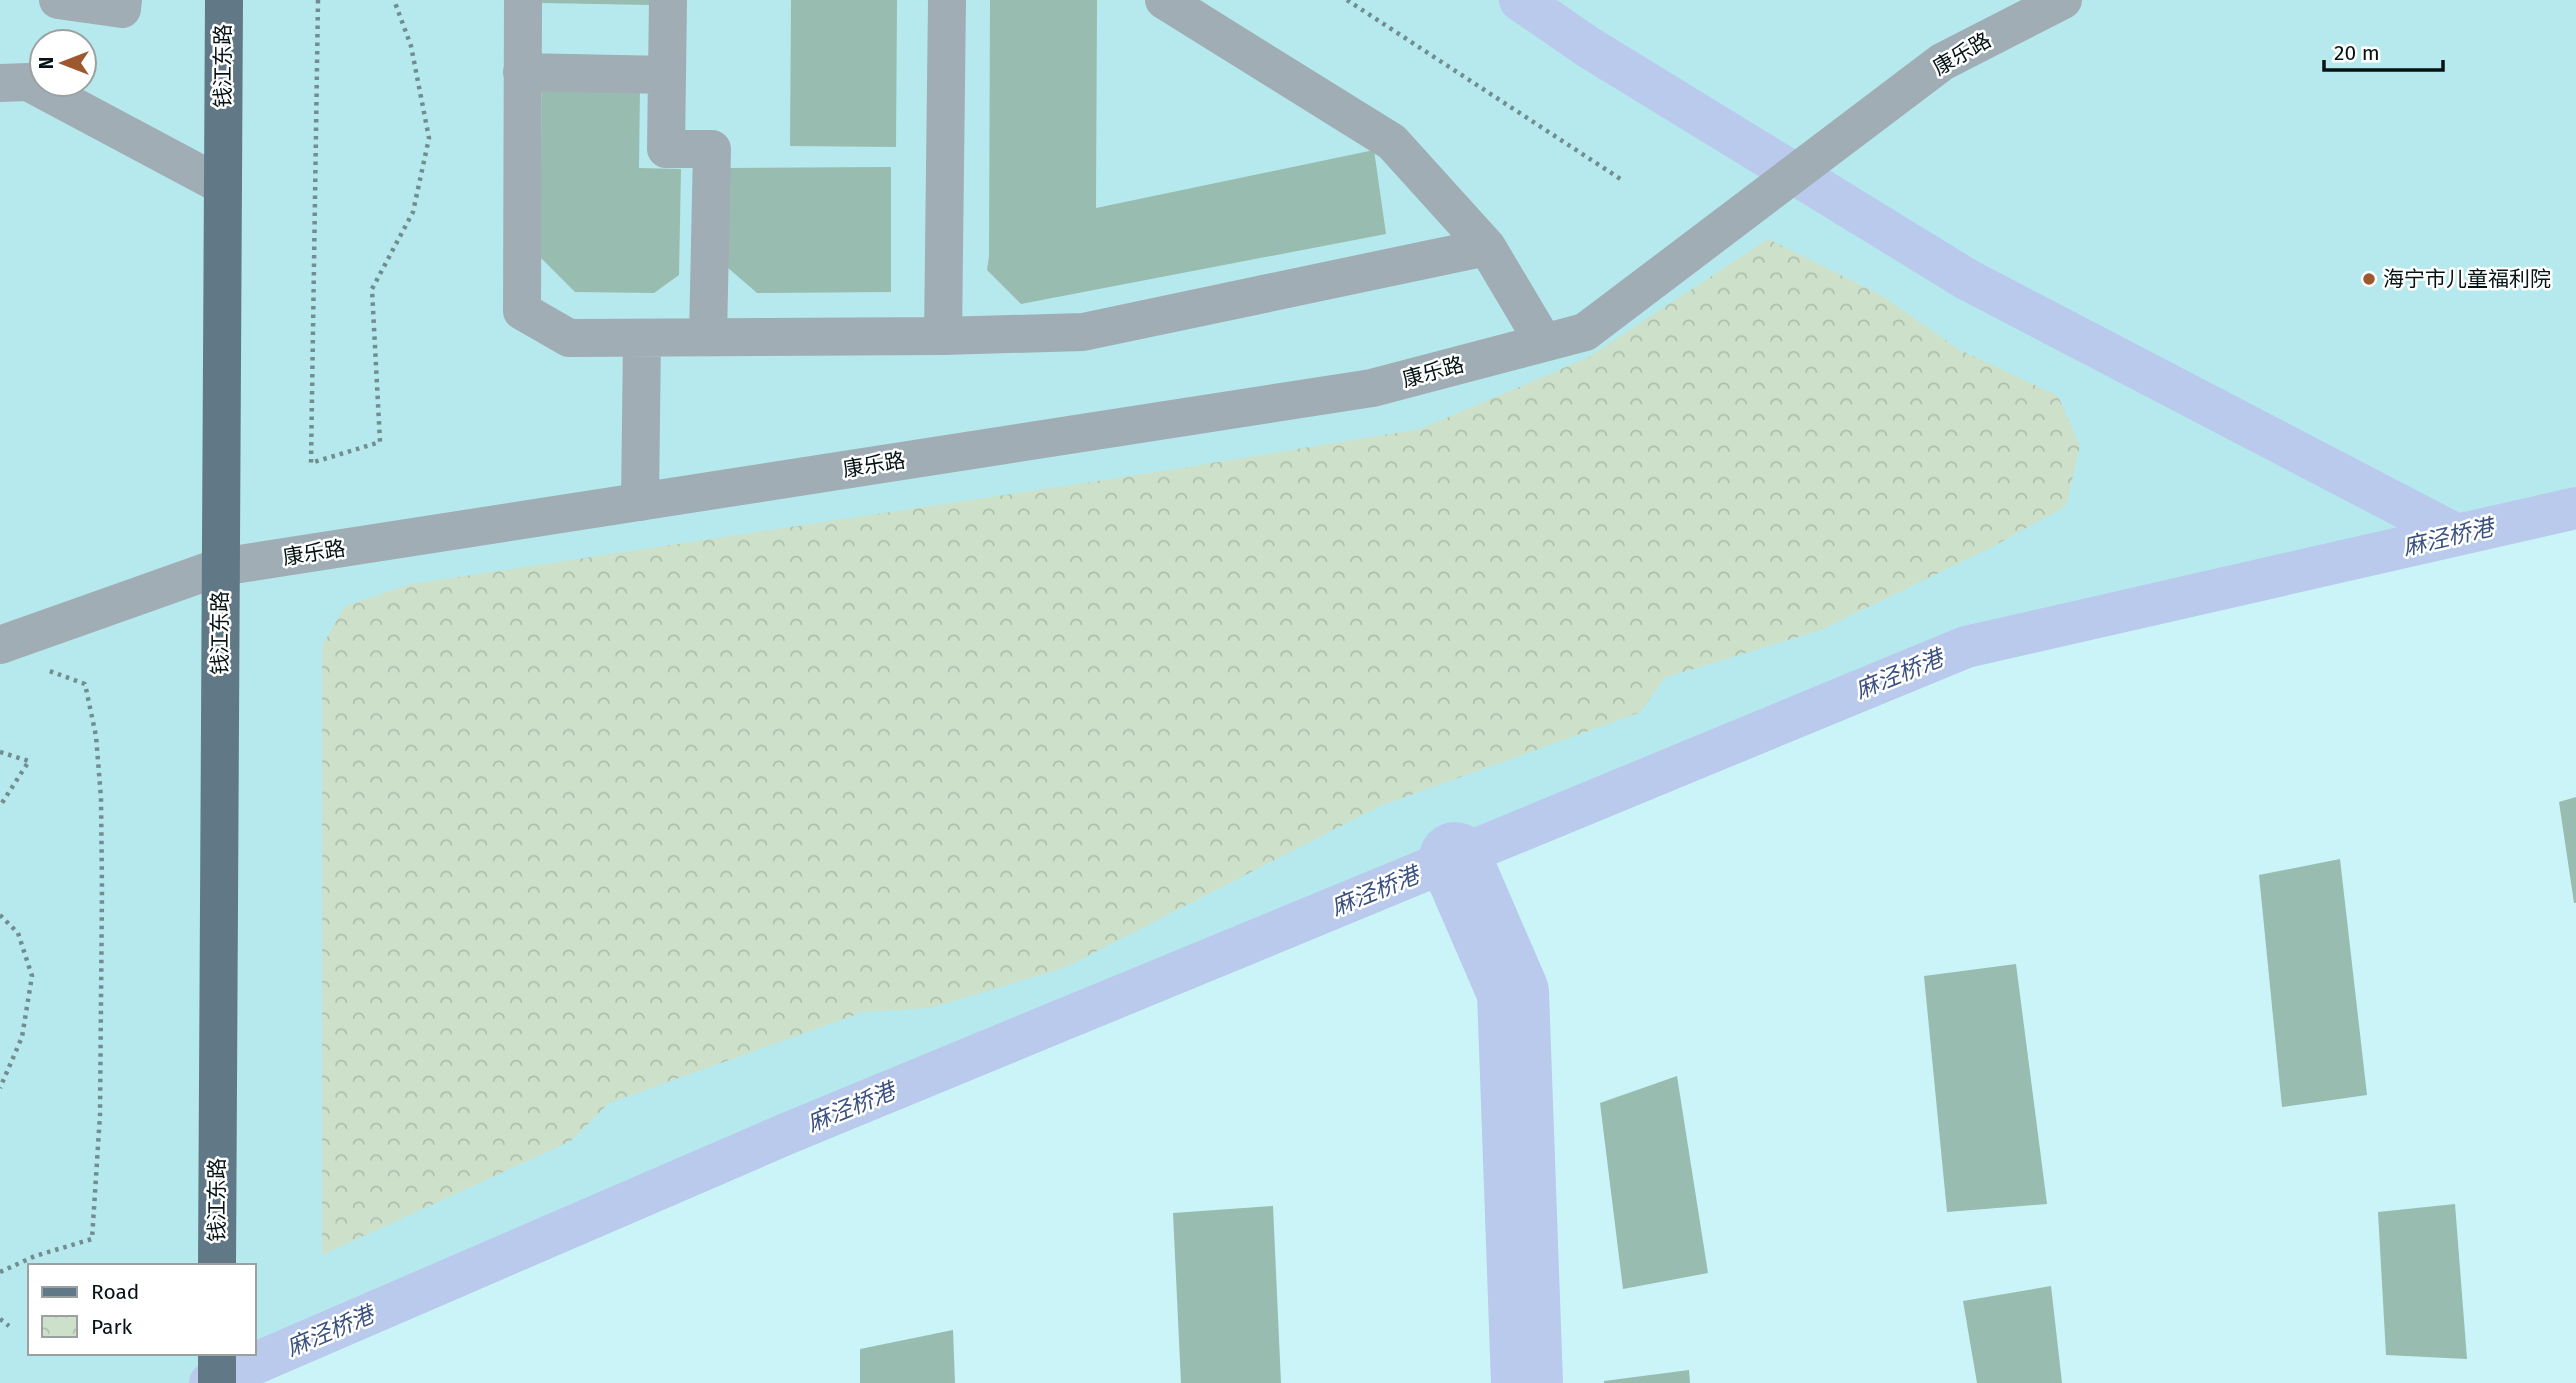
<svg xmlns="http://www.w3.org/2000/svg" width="2576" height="1383" viewBox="0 0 2576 1383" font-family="'Fira Sans','Noto Sans SC',sans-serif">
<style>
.built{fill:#b6e9ed;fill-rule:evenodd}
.park{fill:url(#park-crowns)}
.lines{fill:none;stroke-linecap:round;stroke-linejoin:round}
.canal{stroke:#b9caec;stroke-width:42}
.river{stroke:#b9caec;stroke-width:72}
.building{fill:#98bcb0}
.path{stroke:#718d90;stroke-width:4.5;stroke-dasharray:3.5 5;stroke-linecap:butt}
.minor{stroke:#a0adb5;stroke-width:38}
.major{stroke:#617987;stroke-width:38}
.poi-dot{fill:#9e582e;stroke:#fff;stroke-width:2.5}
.labels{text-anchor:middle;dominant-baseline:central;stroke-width:5;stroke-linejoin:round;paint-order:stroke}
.street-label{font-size:21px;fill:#051314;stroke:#fff}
.poi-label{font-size:21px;fill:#051314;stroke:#fff;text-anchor:start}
.water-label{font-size:23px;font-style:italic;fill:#3a507e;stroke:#fff}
</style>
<defs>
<pattern id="park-crowns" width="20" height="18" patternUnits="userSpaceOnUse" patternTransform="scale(1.75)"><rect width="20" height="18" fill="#cce0ca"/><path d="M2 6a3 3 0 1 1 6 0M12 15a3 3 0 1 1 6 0" fill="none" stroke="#aebfad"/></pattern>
</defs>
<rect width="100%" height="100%" fill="#cbf4f8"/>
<path class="built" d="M0,0H2576V506L2457,535L1966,647L786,1134L212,1383H0ZM42,42H84V84H42ZM30,1266H254V1353H30Z"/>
<path class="park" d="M1768,239L1881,295L1958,349L2058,396L2080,446L2066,506L1992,547L1821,630L1664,678L1641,712L1380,806L1064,968L930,1008L863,1012L609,1103L571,1141L322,1255V646L345,606L411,584L1144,474L1420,429L1587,358Z"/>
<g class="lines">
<path class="canal" d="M1520,0L1588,47L1968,280L2457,535
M210,1383L786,1134L1966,647L2576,508"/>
<path class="river" d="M1455,858L1513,992L1527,1383"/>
</g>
<path class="building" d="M542,0H650V5L542,3Z
M791,0H897L896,147L790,146Z
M990,0H1097L1096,208L1374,150L1386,234L1021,304L987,270L989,256Z
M542,84L640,86L639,168L681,169L679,275L654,293L575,292L540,257Z
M891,167V292L757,293L727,267V168Z
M2576,797V903H2574L2559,802Z
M2340,859L2367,1095L2282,1107L2259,875Z
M2016,964L2047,1204L1947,1212L1924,976Z
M1677,1076L1708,1273L1623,1289L1600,1103Z
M2455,1204L2467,1359L2386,1355L2378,1212Z
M1273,1206L1281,1383H1181L1173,1213Z
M2051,1286L2062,1383H1977L1963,1301Z
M953,1330L955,1383H860V1349Z
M1689,1370L1690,1383H1604V1381Z"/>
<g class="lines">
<path class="path" d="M318,0L311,463L380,442L372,289L413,212L429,138L411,46L394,0
M1347,0L1622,180
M0,752L29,761L0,806
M0,915L18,933L32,976L22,1037L0,1088
M0,1272L35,1256L92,1239L100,1115L102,889L101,798L96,736L85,684L47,670
M0,1319L9,1326"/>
<path class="minor" d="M58,0L122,9L123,0
M523,0L522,311L569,338L943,336L1083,332L1487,247
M1164,0L1392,142L1487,247L1544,343
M522,72L667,75L666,149H712L708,337
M667,75L668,0
M0,83L28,82L223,186
M943,336L947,0
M640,502L642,338
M0,645L220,567L1372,388L1585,332L1942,62L2063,0"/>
<path class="major" d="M217,1266L224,0
M217,1383V1353"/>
</g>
<circle class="poi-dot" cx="2369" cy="279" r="7"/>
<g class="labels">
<g class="street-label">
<text transform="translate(1962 54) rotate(-30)">康乐路</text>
<text transform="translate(223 66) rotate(-90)">钱江东路</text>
<text transform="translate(1433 372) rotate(-15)">康乐路</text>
<text transform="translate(874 465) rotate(-9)">康乐路</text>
<text transform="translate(314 553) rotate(-9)">康乐路</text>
<text transform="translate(220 633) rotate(-90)">钱江东路</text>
<text transform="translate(217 1200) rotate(-90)">钱江东路</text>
</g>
<g class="poi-label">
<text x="2383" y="279">海宁市儿童福利院</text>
</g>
<g class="water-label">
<text transform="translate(2448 537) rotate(-13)">麻泾桥港</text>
<text transform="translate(1899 674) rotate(-22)">麻泾桥港</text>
<text transform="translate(1375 891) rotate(-22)">麻泾桥港</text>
<text transform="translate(851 1107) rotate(-22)">麻泾桥港</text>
<text transform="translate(330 1331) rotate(-23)">麻泾桥港</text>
</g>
</g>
<rect x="28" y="1264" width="228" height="91" fill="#ffffff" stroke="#9ba1a1" stroke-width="2"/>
<rect x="42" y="1287" width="35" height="10" fill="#617987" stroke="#9ba1a1" stroke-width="2"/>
<text x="91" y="1299" font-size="21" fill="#051314">Road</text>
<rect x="42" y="1316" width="35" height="21" fill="url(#park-crowns)" stroke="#9ba1a1" stroke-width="2"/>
<text x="91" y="1334" font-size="21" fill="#051314">Park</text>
<g transform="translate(63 63) rotate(270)"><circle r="33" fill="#ffffff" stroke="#9ba1a1" stroke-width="2"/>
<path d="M0-5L12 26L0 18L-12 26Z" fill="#9e582e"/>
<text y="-10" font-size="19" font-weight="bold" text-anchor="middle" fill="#051314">N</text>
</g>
<path d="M2324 60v10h119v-10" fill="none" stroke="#051314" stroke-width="3.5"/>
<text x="2334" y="60" font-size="21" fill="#051314" stroke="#ffffff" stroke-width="5" paint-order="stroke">20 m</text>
</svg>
